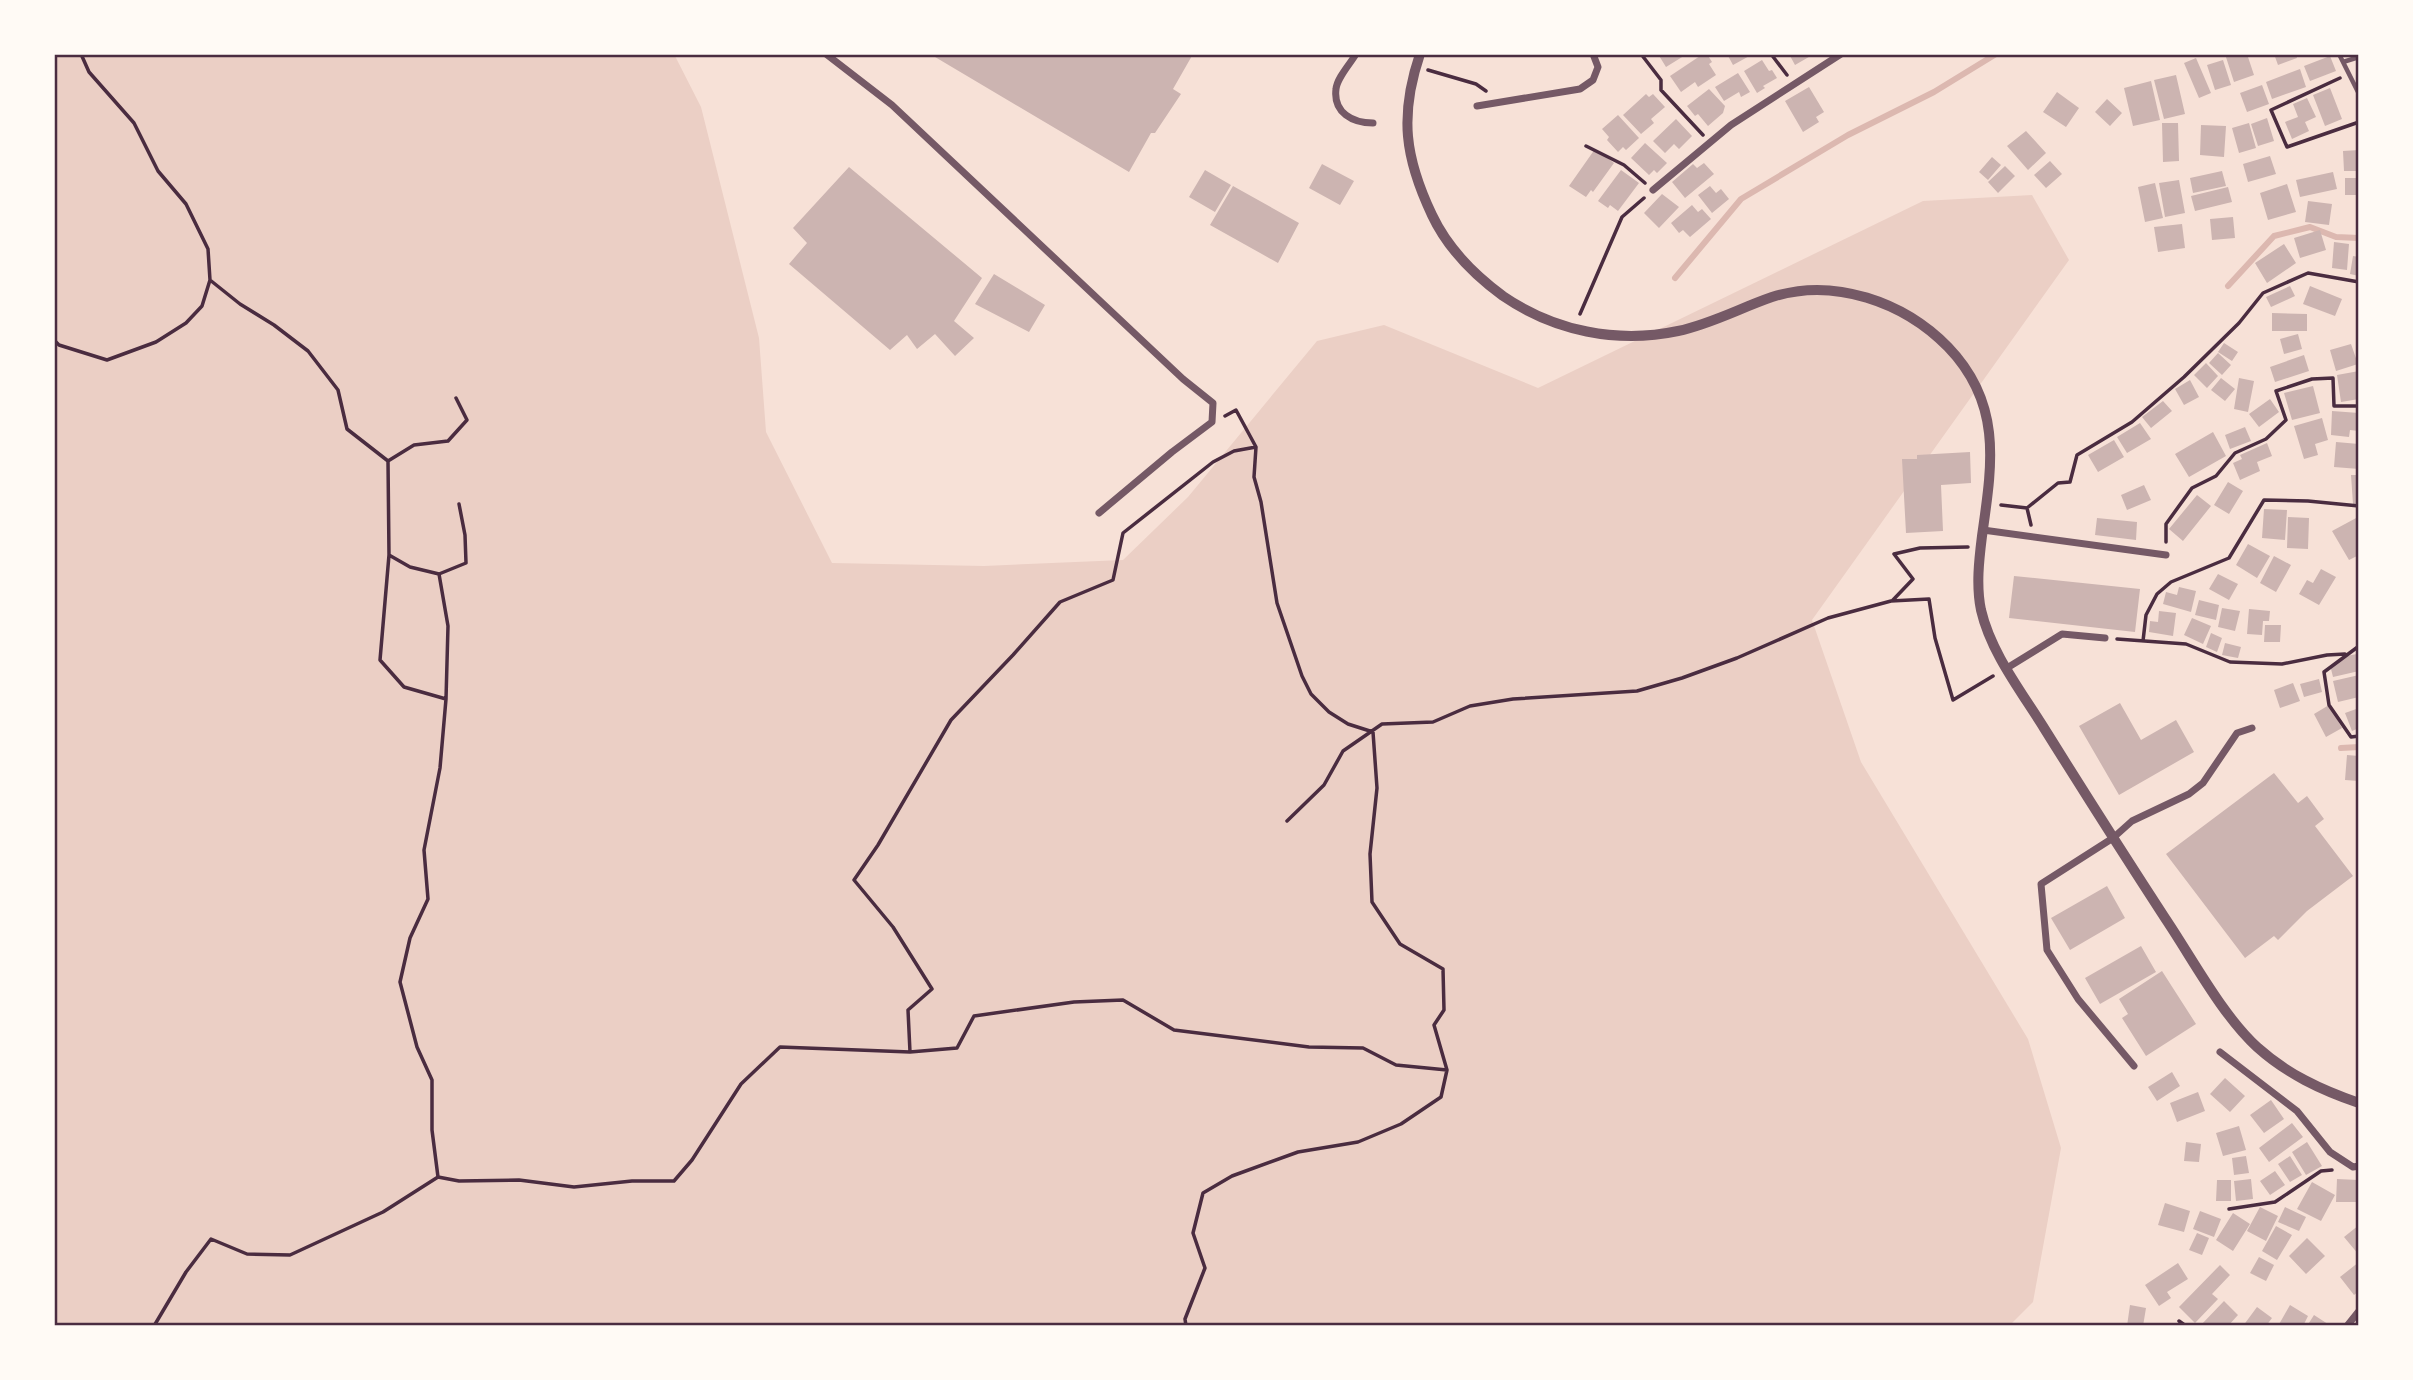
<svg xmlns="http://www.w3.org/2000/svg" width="2413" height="1380" viewBox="0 0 2413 1380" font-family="'DM Sans',sans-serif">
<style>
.green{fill:#ebcfc5}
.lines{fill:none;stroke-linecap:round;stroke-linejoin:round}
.stream{stroke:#dcb8b0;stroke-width:6}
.building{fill:#ccb4b1}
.path{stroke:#4a2c40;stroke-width:3.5}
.service{stroke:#755966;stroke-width:4.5}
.minor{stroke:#755966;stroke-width:7}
.tertiary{stroke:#755966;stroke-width:10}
.neatline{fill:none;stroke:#4a2c40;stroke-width:2.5}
</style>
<rect width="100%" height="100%" fill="#f7e1d7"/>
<path class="green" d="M54,54H674L701,107L759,338L766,432L832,563L984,566L1123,560L1188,497L1317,341L1384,325L1538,388L1923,201L2032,195L2069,260L1812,620L1861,762L2028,1039L2061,1148L2033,1302L2009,1326H54Z"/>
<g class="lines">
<path class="stream" d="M1675,278L1741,199L1848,135L1934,92L1996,54
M2228,286L2274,236L2310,227L2336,237L2359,238
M2341,748L2359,747"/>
</g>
<path class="building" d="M930,54H1193L1173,89L1181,94L1155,133H1151L1129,172Z
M1658,54H1687L1666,67Z
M1703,54H1707L1712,62L1709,64L1716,75L1698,87L1695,82L1681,92L1670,76Z
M1727,54H1753L1733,65Z
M1789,54H1814L1795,65Z
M2225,54H2247L2254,75L2234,82Z
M2274,54H2296L2297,58L2278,65Z
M2330,56L2336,71L2310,81L2304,66Z
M2196,58L2211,93L2199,98L2184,63Z
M1762,60L1769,71L1772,70L1777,78L1763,86L1765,88L1757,93L1744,71Z
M2223,60L2231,85L2215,90L2207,65Z
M2300,69L2306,87L2272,99L2266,82Z
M1738,73L1750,92L1741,97L1739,92L1724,101L1715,87Z
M2176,75L2185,114L2164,119L2154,80Z
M2151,81L2160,120L2133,126L2124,88Z
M2262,85L2269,104L2247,112L2240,93Z
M1809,87L1824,112L1816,117L1819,122L1803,132L1785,101Z
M2330,88L2342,119L2325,126L2313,95Z
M1709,89L1725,106L1723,113L1708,126L1698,114L1695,116L1687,106Z
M2057,92L2079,108L2066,127L2043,112Z
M1646,94L1649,97L1653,94L1665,107L1651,119L1654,123L1641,134L1623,115Z
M2307,98L2316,117L2305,122L2309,131L2292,139L2285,122L2298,117L2293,104Z
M2107,99L2122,113L2110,126L2095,112Z
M1618,115L1639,138L1626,150L1623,147L1618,152L1607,140L1609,137L1602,129Z
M2267,118L2274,141L2258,146L2251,124Z
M1676,119L1692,136L1679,149L1674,144L1665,153L1653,141Z
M2162,123H2178L2179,161L2163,162Z
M2249,123L2256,148L2239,153L2232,128Z
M2201,125L2226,126L2224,157L2200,155Z
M2026,131L2046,153L2028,170L2007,146Z
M1645,143L1667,163L1657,173L1654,170L1649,175L1631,158Z
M1595,149L1614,163L1593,192L1591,190L1586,197L1569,186Z
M2359,150V171H2344L2343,151Z
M2270,156L2276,174L2248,182L2243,164Z
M1992,157L2001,165L1988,180L1979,172Z
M2050,161L2062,174L2046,188L2034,175Z
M1704,163L1714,174L1685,198L1672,182L1693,164L1697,168Z
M1322,164L1354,181L1340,205L1309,188Z
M2005,166L2015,176L1998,193L1988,182Z
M849,167L982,278L954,321L974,338L955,356L935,334L917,349L907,335L890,350L789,264L807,243L793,228Z
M1205,170L1231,185L1215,212L1189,197Z
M1621,170L1639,183L1618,211L1610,205L1608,208L1598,201Z
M2222,171L2226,186L2193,193L2190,178Z
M2333,172L2337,189L2300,197L2296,180Z
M2345,178H2359V195H2345Z
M2179,180L2185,213L2165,217L2159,183Z
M2155,183L2163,218L2145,222L2138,187Z
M2287,184L2296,212L2268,220L2260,193Z
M1233,186L1299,223L1278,263L1210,225Z
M1710,186L1716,193L1721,189L1729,199L1712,213L1698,195Z
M2228,187L2232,202L2195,211L2191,196Z
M1662,194L1679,207L1659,228L1644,213Z
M2308,201L2332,204L2329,225L2305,222Z
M1692,205L1698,212L1702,209L1711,219L1690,237L1683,230L1679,233L1671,223Z
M2233,217L2235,238L2212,240L2210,219Z
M2182,224L2185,248L2158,252L2154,227Z
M2320,230L2326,250L2300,258L2294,238Z
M2334,242L2349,244L2347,270L2332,268Z
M2284,244L2296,263L2267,283L2255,263Z
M2353,256L2359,257V276L2350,274Z
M994,274L1045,305L1029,332L975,304Z
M2290,286L2295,296L2271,307L2266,297Z
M2310,286L2342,299L2335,316L2303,304Z
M2272,313L2307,314V331H2272Z
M2298,334L2302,349L2284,354L2280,339Z
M2224,343L2238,352L2232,361L2218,352Z
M2351,344L2358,364L2336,371L2330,350Z
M2218,353L2231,365L2222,375L2209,363Z
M2304,355L2309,371L2275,382L2270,367Z
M2206,363L2218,376L2207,388L2194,375Z
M2359,371V399L2341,402L2337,375Z
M2221,378L2235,389L2225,401L2211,390Z
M2239,378L2254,381L2248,412L2234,409Z
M2190,380L2199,397L2184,405L2175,389Z
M2313,386L2320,413L2292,420L2284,393Z
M2270,399L2279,412L2259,427L2249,414Z
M2163,401L2172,411L2151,428L2142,417Z
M2332,411L2359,413V431L2350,430L2349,437L2331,435Z
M2322,418L2328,440L2315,444L2318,455L2304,459L2294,426Z
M2140,423L2151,439L2127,453L2117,437Z
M2245,427L2251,441L2230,449L2225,435Z
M2213,432L2226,456L2189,477L2175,454Z
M2114,440L2124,457L2098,472L2088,455Z
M2336,442L2359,444V469L2334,467Z
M2267,443L2272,456L2257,462L2260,471L2240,480L2233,463L2242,459L2240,455Z
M1970,452L1971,483L1941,485L1943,531L1906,533L1902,459H1917V455Z
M2351,475H2359V504H2353Z
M2228,482L2243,491L2229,514L2214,505Z
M2144,485L2151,500L2127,510L2121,495Z
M2197,495L2211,506L2183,541L2169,529Z
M2264,509L2287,510L2285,540L2262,538Z
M2288,517L2309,518L2308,549L2287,548Z
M2358,517L2359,555L2349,560L2332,531Z
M2097,518L2137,522L2136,540L2095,535Z
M2248,544L2270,556L2257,578L2236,565Z
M2274,556L2291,565L2276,592L2260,583Z
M2321,569L2336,577L2319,605L2299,594L2307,580L2313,583Z
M2218,574L2238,584L2229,600L2209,589Z
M2014,576L2140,589L2135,632L2009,618Z
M2179,587L2196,591L2191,612L2163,604L2166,592L2177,595Z
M2199,600L2219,605L2216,620L2195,615Z
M2222,608L2240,611L2235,631L2218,627Z
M2249,609L2270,611L2269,621H2263L2262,635L2247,634Z
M2159,611L2176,613L2173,636L2149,632L2150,621L2158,622Z
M2192,618L2211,626L2203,644L2184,635Z
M2265,625H2281L2280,642H2264Z
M2211,633L2222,638L2217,652L2206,647Z
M2225,643L2241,647L2238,658L2222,655Z
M2357,654L2359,671L2333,677L2331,669L2346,656Z
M2359,675V697L2338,702L2333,681Z
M2319,679L2322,692L2304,697L2300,684Z
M2293,683L2300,701L2280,708L2274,690Z
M2120,703L2141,740L2176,720L2194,752L2119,795L2079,726Z
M2329,705L2342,728L2326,737L2314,714Z
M2359,708V728L2352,731L2345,713Z
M2347,755L2359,756V781L2345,780Z
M2274,773L2298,803L2307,796L2324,819L2315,826L2353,876L2307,911L2278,940L2274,936L2245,958L2166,854Z
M2107,886L2125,918L2070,950L2051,918Z
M2141,946L2156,972L2100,1004L2085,978Z
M2162,971L2196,1024L2146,1056L2122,1018L2128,1014L2119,999Z
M2172,1072L2180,1086L2157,1101L2148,1087Z
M2225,1078L2245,1096L2230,1112L2210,1094Z
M2198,1092L2205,1111L2177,1122L2170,1103Z
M2271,1100L2284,1119L2264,1133L2250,1115Z
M2292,1123L2303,1137L2269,1162L2259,1148Z
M2239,1126L2246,1150L2223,1156L2216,1133Z
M2186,1142L2201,1144L2199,1162L2184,1161Z
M2307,1142L2322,1166L2306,1175L2292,1152Z
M2246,1156L2249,1173L2234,1175L2232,1158Z
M2290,1156L2302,1175L2290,1182L2278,1164Z
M2275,1171L2285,1185L2270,1195L2260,1181Z
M2251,1179L2253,1199L2236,1201L2234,1181Z
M2337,1179L2358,1180V1202H2336Z
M2217,1180H2231V1201H2216Z
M2312,1182L2335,1195L2321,1221L2297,1209Z
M2165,1203L2190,1211L2184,1232L2158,1225Z
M2260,1207L2278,1216L2266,1241L2247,1231Z
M2285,1207L2306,1217L2299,1231L2278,1222Z
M2200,1211L2221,1219L2214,1237L2193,1229Z
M2233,1213L2250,1224L2233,1251L2216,1240Z
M2359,1225V1255L2344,1237Z
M2276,1226L2292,1235L2277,1260L2262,1251Z
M2197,1233L2209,1238L2202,1255L2189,1250Z
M2307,1238L2325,1256L2306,1274L2289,1256Z
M2259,1257L2274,1265L2266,1281L2250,1273Z
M2359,1262V1291L2354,1295L2340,1277Z
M2178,1263L2188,1279L2167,1292L2171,1298L2159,1306L2145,1285Z
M2220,1265L2230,1275L2212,1294L2218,1299L2195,1323L2179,1307Z
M2224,1301L2238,1315L2228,1326H2200Z
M2130,1305L2146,1308L2143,1326H2127Z
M2290,1305L2308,1316L2303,1326H2278Z
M2257,1307L2272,1318L2266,1326H2243Z
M2314,1315L2331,1326H2307Z"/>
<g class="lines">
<path class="path" d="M81,54L89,72L134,123L158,171L186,204L208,249L210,280L240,304L274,325L308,351L338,390L347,429L388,461
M1641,54L1661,80V90L1703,135
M1771,54L1787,75
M1428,70L1476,84L1486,91
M2340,78L2271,110L2287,147L2359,122
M1586,146L1624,165L1645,183
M1580,314L1622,217L1644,198
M54,340L59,345L107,360L156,342L186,323L202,306L210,280
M456,398L467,420L448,441L414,445L388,461L389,555L410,567L439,574L466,563L465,535L459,504
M2001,505L2027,508
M2031,525L2027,508L2058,483L2070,482L2077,455L2132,422L2184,377L2239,323L2263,293L2308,273L2359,282
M2166,542V524L2192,488L2216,476L2235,453L2266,439L2286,420L2276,391L2312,379L2333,378L2334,406H2359
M389,555L380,660L404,687L446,699
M1892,601L1913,579L1894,554L1920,548L1968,547
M2117,639L2186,644L2230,662L2282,664L2327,655L2345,654
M2143,641L2146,615L2157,594L2171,582L2229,558L2264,500L2308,501L2359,506
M2359,646L2324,672L2329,705L2351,737L2359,736
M1287,821L1324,785L1343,751L1382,724L1433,722L1470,706L1513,699L1637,691L1682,678L1737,658L1828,618L1891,601L1929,599L1935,638L1953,700L1993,676
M910,1052L908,1010L932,989L893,927L854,880L878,845L951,720L1013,655L1060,602L1113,580L1123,533L1213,462L1234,451L1256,447
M438,1177L432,1130V1080L417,1047L400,982L410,938L428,899L424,850L440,768L446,699L448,626L439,574
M2229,1209L2275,1202L2321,1171L2332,1170
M2179,1321L2186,1326
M154,1326L186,1272L211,1239L247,1254L290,1255L383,1212L438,1177L459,1181L519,1180L574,1187L632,1181H674L692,1160L741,1084L780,1047L910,1052L957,1048L974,1016L1074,1002L1123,1000L1174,1030L1309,1047L1363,1048L1396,1065L1447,1070
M1186,1326L1185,1319L1205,1268L1193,1233L1203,1193L1232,1176L1298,1152L1358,1142L1401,1124L1441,1097L1447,1070L1434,1025L1444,1010L1443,969L1400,944L1372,902L1370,854L1377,788L1373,732L1348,724L1329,712L1311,694L1302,676L1277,603L1261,502L1254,477L1256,447L1236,410L1225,416"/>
<path class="service" d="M2339,54L2359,94
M2343,62L2359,57"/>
<path class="minor" d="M826,54L892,105L1183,379L1213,403L1212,422L1172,452L1099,513
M1356,54C1350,64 1337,78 1336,89C1333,113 1353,123 1373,123
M1477,106L1580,89L1593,80L1598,67L1593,54
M1653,190L1731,125L1841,54
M1983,530L2166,555
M2007,668L2062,634L2105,638
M2220,1052L2297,1111L2330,1152L2353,1167L2359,1166
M2134,1066L2078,999L2047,950L2041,884L2113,838L2132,821L2189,794L2203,783L2237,733L2252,728
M2347,1326L2359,1311"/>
<path class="tertiary" d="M1420,54C1399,116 1405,158 1432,215C1448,249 1473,274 1503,296C1554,331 1617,344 1678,331C1711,324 1740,308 1772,297C1834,277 1904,302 1948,347C2003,404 1992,465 1982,536C1979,560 1976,586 1981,610C1991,653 2021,691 2044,728C2084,792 2124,855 2165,918C2192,958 2222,1015 2257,1047C2287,1074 2321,1090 2359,1103"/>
</g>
<rect width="2413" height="1380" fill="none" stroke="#fffaf5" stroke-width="112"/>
<rect x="56" y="56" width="2301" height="1268" class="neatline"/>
</svg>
